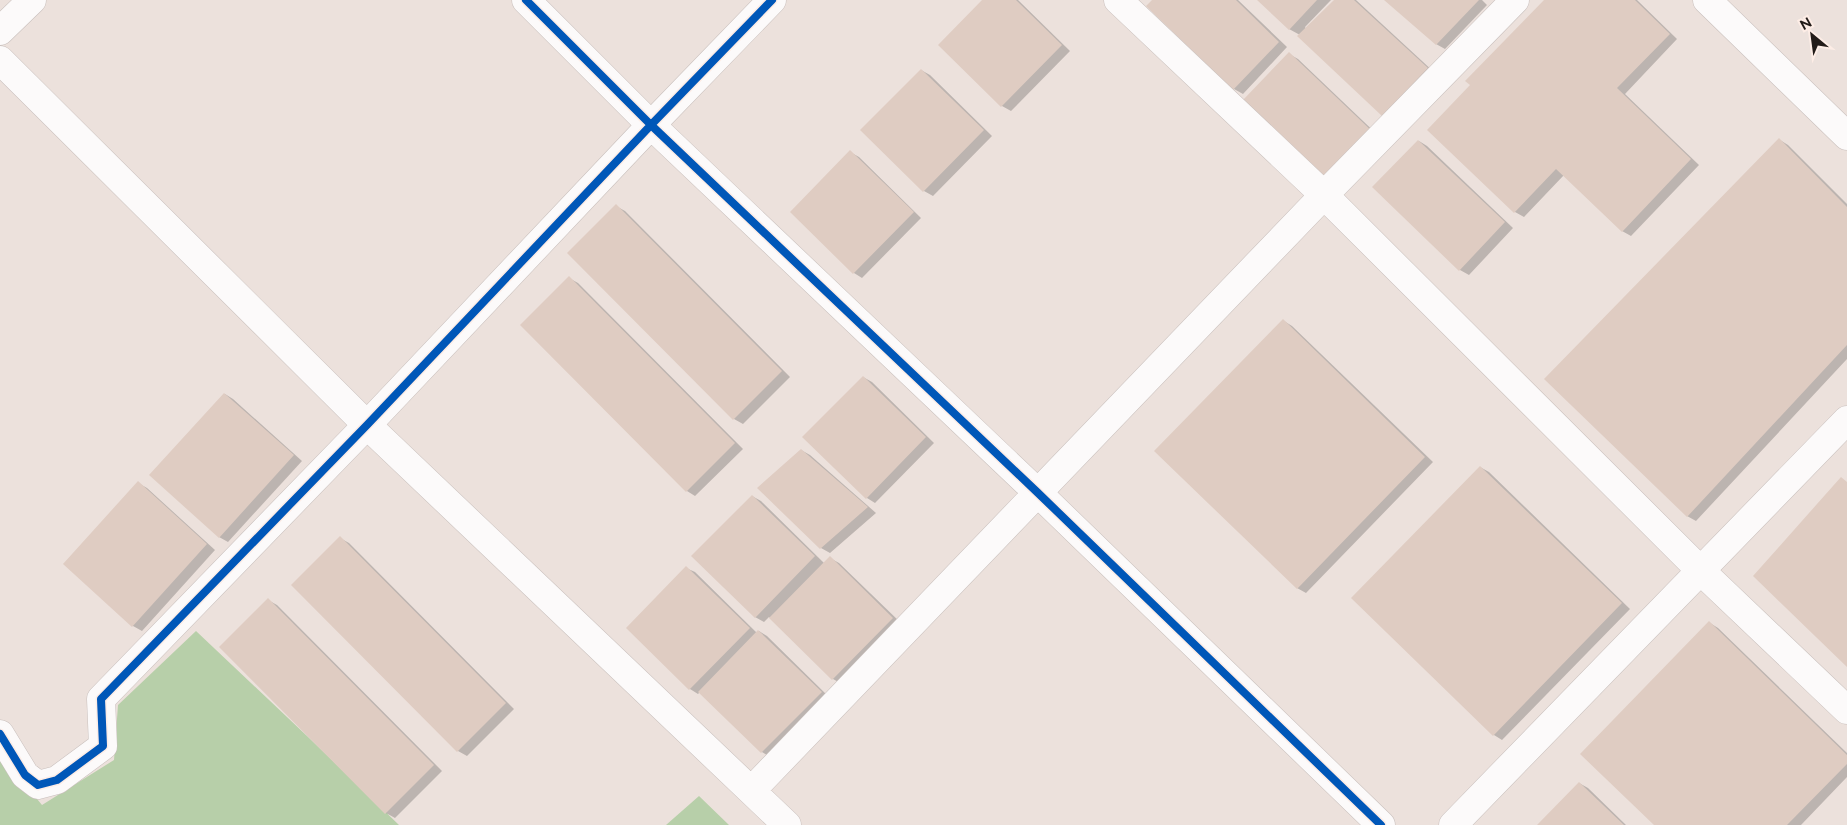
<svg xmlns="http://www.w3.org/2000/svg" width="1847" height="825" viewBox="0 0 1847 825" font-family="Raleway,sans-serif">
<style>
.forest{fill:#b7cfa9}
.shadow{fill:#0003}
.building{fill:#dfccc2}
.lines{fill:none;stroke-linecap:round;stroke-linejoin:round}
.minor-casing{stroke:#c8bfbc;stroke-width:29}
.minor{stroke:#fcfafa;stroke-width:28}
.cycleway-casing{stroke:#fdede6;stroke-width:11}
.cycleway{stroke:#0057b8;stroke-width:8}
</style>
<rect width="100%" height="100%" fill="#ece1dc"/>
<path class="forest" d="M196,631L306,735L399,825H0V754L42,805L114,760L118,705Z
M699,796L729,825H666Z"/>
<path class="shadow" d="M984,0H1018L1070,51L1011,111L1002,106L940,45Z
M1154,0H1238L1287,47L1243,94L1234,89Z
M1259,0H1331L1305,27L1306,29L1336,0H1356L1435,73L1391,120L1382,115L1300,35L1289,29Z
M1386,0H1482L1487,5L1445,49L1436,44Z
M1546,0H1637L1677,39L1625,94L1699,165L1631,236L1622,231L1564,175L1524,217L1515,212L1471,85Z
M1289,54L1298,59L1384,141L1245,100Z
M921,70L930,75L992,136L933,196L924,191L862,130Z
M1780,140L1788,145L1847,204V359L1696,521L1687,516Z
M1419,141L1427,146L1513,228L1469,275L1460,270Z
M850,152L859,157L921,218L862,278L854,273Z
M616,206L625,211L790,377L743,424L734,419Z
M569,278L578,283L743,449L695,496L687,491Z
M1284,321L1292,326L1433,462L1306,593L1297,588Z
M863,377L872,382L934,443L875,503L867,498Z
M225,394L233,399L302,461L228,542L219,537Z
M801,450L810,455L876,513L830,553L821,548L759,488Z
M1480,467L1489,472L1630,609L1502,740L1494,735Z
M138,483L147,488L215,550L142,631L133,626L64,564Z
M752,496L761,501L824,563L830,558L839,563L901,623L842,684L833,679L769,617L764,622L755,617Z
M340,538L349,543L514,709L467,756L458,751Z
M686,568L695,572L757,633L759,631L767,636L829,697L770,757L762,752L700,692L698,694L690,689Z
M268,600L277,605L442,771L395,818L386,813Z
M1710,623L1718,628L1847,753V777L1801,825H1656Z
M1579,783L1588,788L1626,825H1539Z"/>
<path class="building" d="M982,0H1016L1062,45L1001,107L938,45Z
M1152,0H1236L1279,42L1233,90L1146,6Z
M1257,0H1317L1289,30Z
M1334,0H1354L1428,68L1382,116L1297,36Z
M1384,0H1479L1436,45Z
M1544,0H1635L1670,34L1617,88L1691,159L1622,232L1556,169L1514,213L1427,130L1470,85L1465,81Z
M1289,52L1376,135L1330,183L1243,100Z
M921,69L984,130L923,192L860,130Z
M1779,138L1847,207V345L1687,517L1544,379Z
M1418,140L1505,222L1459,271L1372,187Z
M850,150L914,212L853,274L790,212Z
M616,204L782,371L733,420L567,253Z
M569,276L735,443L686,492L520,325Z
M1283,319L1425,457L1297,589L1154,451Z
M863,376L926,437L866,499L802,437Z
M224,393L294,455L219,538L149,475Z
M801,449L868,507L820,549L757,488Z
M1480,466L1622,603L1493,736L1351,598Z
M1841,477L1847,482V667L1753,576Z
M138,481L207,544L132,627L63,564Z
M752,495L815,556L755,618L691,556Z
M340,536L506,703L457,752L291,585Z
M830,556L893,618L832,680L769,618Z
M686,566L750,628L689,690L626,628Z
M268,598L434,765L385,814L219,647Z
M1709,621L1847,755V764L1787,825H1654L1580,754Z
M758,630L822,692L761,753L698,692Z
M1579,782L1624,825H1537Z"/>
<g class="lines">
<g class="minor-casing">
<path id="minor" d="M526,0L651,125L1037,492L1381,825
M1118,0L1324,195L1701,571L1847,710
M1707,0L1847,136
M0,31L32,0
M0,60L367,425L787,825
M0,734L25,775L38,785L57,780L103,746L101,699L367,425L651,125L772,0
M752,790L1324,195L1515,0
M1453,825L1847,420"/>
</g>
<use href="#minor" class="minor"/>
<g class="cycleway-casing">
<path id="cycleway" d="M526,0L651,125L1037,492L1381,825
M0,734L25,775L38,785L57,780L103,746L101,699L367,425L651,125L772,0"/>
</g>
<use href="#cycleway" class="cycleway"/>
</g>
<g transform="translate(1812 35) rotate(331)" stroke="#fdede6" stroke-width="4" paint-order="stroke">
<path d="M0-4L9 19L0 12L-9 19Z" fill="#221b18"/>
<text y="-8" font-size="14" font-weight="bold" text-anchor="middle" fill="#221b18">N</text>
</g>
</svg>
